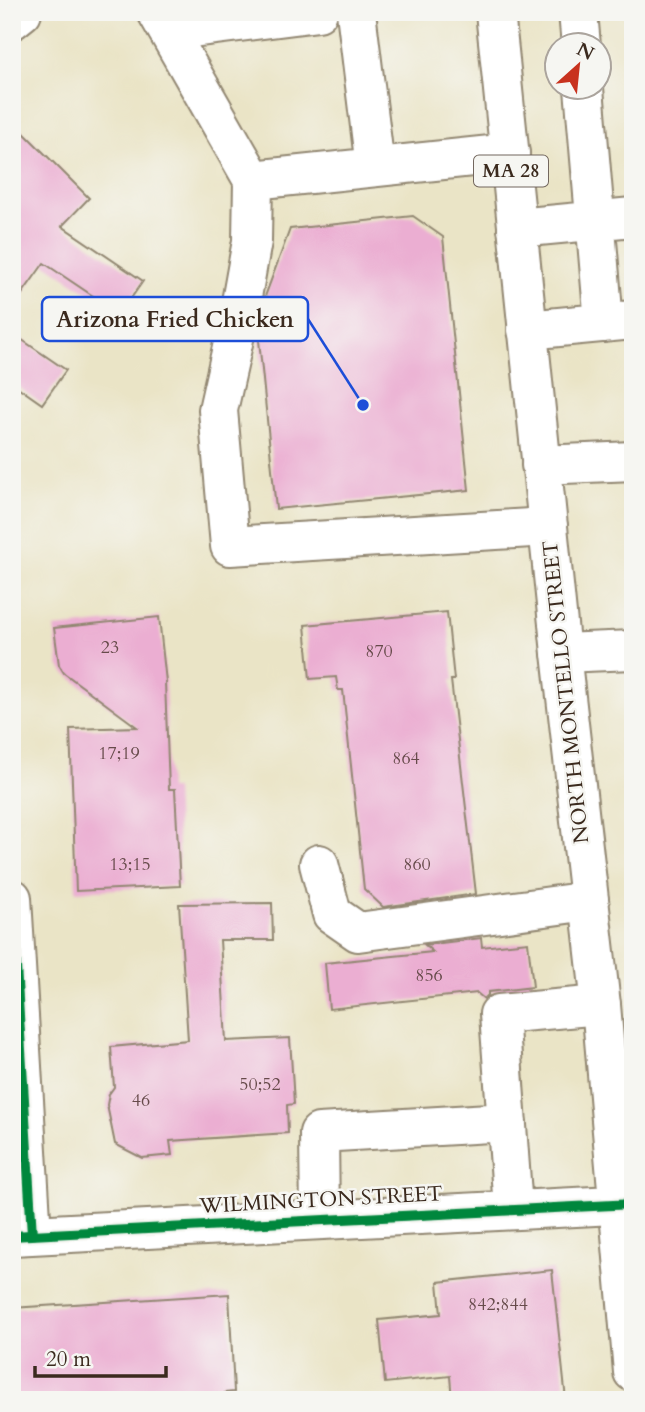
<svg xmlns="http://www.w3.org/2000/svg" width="645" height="1412" viewBox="0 0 645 1412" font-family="Cardo,serif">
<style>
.building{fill:#ebaed2}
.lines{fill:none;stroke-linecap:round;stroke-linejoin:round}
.minor-casing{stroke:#928772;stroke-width:42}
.major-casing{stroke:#928772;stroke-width:42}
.minor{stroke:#fff;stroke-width:38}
.major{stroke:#fff;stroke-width:38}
.cycleway-casing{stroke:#f6f6f2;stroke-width:15}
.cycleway{stroke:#00873e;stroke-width:10}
.labels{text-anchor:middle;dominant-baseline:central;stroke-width:5;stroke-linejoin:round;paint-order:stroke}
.number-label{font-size:18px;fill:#674b4b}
.shield{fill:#f6f6f2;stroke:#73675e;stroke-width:2}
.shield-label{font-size:19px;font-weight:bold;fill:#3b2a1e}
.street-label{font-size:21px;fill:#3b2a1e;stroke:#f6f6f2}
.leader{fill:none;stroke:#1d4ed8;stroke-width:2.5}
.callout-dot{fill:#1d4ed8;stroke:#f6f6f2;stroke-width:2.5}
.callout{fill:#f6f6f2;stroke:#1d4ed8;stroke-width:2.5}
.callout-label{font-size:23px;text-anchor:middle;font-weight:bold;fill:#3b2a1e}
</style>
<rect width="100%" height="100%" fill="#f6f6f2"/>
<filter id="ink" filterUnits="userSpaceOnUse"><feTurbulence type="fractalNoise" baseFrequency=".0143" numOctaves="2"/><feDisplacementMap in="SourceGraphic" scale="14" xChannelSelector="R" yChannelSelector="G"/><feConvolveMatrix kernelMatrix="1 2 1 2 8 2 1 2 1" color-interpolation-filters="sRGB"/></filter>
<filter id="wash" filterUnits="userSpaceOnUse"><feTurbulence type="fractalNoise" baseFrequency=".00686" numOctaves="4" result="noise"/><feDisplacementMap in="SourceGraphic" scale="28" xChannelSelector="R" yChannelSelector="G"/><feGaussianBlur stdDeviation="1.57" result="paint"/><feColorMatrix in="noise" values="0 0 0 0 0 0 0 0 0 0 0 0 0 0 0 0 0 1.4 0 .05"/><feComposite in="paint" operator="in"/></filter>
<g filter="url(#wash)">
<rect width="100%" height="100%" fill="#eae4c6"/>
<g id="blocks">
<path class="building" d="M12,121L89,198L62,226L143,281L120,314L44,263L12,308Z
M413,216L443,237L469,490L276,509L258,330L263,302L290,229Z
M12,333L66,370L42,404L12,383Z
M447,612L454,680H451L476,894L383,907L364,889L343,690H338L336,677L310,679L305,625Z
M159,617L166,682H165L169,789H175L180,886L76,891L70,729L137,727L64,673L59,665L54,628Z
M272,903L273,940H220L226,1041L290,1038L294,1104L287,1105L288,1133L170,1141L172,1155L142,1158L115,1144L107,1105L109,1094L114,1087L111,1047L188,1040L179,904Z
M481,938L482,947L528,942L533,987L488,992V995L484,999L477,993L329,1009L325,963L433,952L425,945Z
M552,1270L566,1400H452L450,1376L385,1383L379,1320L441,1314L438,1282Z
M229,1294L234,1392L225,1393V1400H12V1308Z"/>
</g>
</g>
<g filter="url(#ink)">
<use href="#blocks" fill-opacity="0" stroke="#928772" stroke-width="2"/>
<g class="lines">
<g class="minor-casing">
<path id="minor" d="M157,12L253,180L510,153
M356,12L375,167
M578,12L581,46
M168,31L318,12
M584,88L604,323
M253,180L252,241L236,330L218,410L230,546L548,527
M517,228L633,217
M527,330L633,320
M541,465L633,461
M561,653L633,650
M319,864L332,914L358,932L589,901
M12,898L32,1235
M513,1209L499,1014L601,1005
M320,1220L319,1133L507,1122
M12,1236L633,1204"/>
</g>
<g class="major-casing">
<path id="major" d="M495,12L561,653L601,1005L633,1372
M12,20L22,12"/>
</g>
<use href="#minor" class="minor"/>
<use href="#major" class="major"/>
<g class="cycleway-casing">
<path id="cycleway" d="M12,898L32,1235
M12,1236L633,1204"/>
</g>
<use href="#cycleway" class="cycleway"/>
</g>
</g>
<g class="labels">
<g class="number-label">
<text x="110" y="647">23</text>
<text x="379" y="651">870</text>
<text x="119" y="753">17;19</text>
<text x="406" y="758">864</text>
<text x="130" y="864">13;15</text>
<text x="417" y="864">860</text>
<text x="429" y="975">856</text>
<text x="260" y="1084">50;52</text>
<text x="141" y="1100">46</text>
<text x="498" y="1304">842;844</text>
</g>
<rect class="shield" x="474" y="155.5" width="74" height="31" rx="5"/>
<g class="shield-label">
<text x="511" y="171">MA 28</text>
</g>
<g class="street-label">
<text transform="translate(566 692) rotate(-96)">NORTH MONTELLO STREET</text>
<text transform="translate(321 1200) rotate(-3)">WILMINGTON STREET</text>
</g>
</g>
<path class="leader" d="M363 405L308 319"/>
<circle class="callout-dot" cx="363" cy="405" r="7"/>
<rect class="callout" x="42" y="297" width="266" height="44" rx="7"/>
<g class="callout-label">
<text x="175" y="327">Arizona Fried Chicken</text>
</g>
<rect width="645" height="1412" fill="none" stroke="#f6f6f2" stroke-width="42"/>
<g transform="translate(578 66) rotate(27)"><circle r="33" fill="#f6f6f2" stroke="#aba49d" stroke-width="2"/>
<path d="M0-5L12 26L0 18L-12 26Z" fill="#c8321e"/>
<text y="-10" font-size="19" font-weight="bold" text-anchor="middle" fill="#3b2a1e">N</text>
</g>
<path d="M35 1366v10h131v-10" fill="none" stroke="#3b2a1e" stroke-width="3.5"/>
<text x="46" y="1366" font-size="21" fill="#3b2a1e" stroke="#f6f6f2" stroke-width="5" paint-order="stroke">20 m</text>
</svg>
